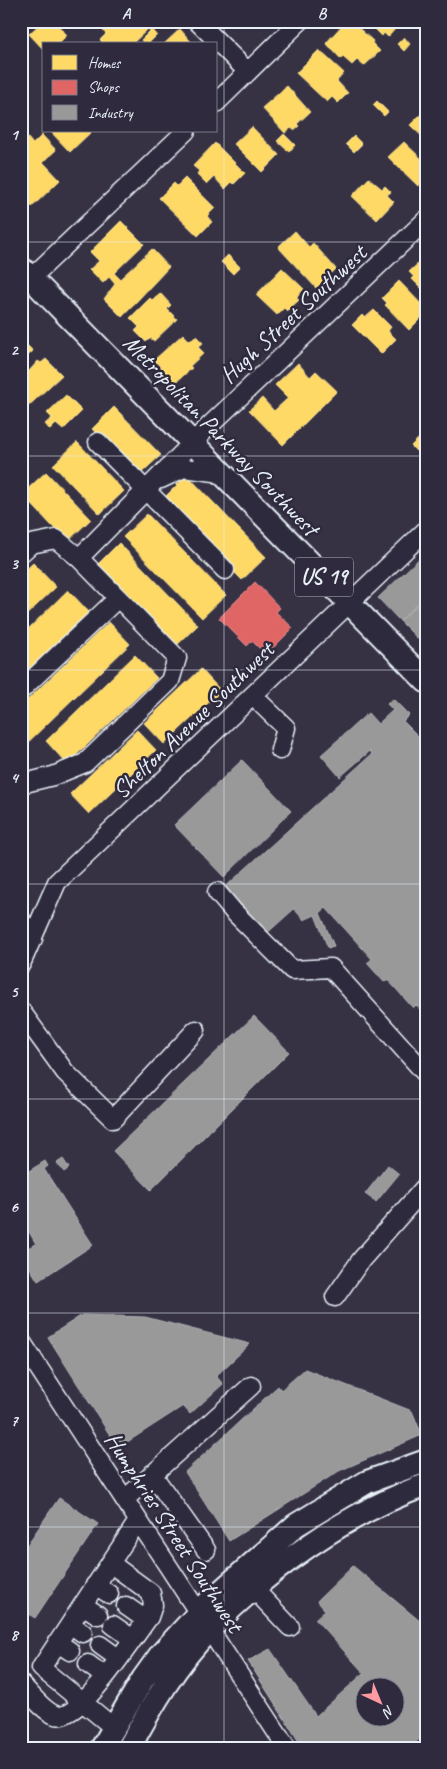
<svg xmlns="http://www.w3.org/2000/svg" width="447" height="1769" viewBox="0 0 447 1769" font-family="Caveat,sans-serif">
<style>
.homes{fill:#ffd966;stroke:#f8e092}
.shops{fill:#e06666;stroke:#e29092}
.industry{fill:#999;stroke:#b1b3b6;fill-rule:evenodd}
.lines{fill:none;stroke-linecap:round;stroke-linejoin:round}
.minor-casing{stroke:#e8f1f8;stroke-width:21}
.major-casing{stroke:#e8f1f8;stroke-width:26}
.minor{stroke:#2f2a3d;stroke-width:18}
.major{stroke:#2f2a3d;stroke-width:22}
.grid{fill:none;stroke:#e8f1f8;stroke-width:1;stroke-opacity:0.55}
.labels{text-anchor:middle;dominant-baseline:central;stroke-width:5;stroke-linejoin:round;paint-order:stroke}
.shield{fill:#2f2a3d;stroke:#b0b5c0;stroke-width:1}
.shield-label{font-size:22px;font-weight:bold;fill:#e8f1f8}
.street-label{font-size:24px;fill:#e8f1f8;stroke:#2f2a3d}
.neatline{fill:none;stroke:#e8f1f8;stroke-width:2}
.grid-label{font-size:16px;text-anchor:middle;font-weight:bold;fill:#e8f1f8}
</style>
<rect width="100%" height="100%" fill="#363244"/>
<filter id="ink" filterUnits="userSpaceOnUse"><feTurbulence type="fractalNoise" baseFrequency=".02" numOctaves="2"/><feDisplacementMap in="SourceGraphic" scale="10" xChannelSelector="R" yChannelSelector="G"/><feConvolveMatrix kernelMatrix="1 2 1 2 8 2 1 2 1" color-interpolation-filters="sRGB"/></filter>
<g filter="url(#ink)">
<path class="homes" d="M43,21H54L67,35L58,44H44V50L29,34Z
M119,21H144L150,27L132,44H104L100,40L106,34L103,31L108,26L111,29Z
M346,21L352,24L353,23L373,41L372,43L380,51L364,66L357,60L352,65L343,57L341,59L326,43Z
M367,21H396L393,25L396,28L388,37L384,33L382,36Z
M152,29L157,35L148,44H144L141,40Z
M180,29L193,44H164Z
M404,37L410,44L404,51L397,44Z
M319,50L344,73L337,81L348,93L338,103L332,97L327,102L296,73Z
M287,86L310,112L297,124L299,126L294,130L291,128L285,133L262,108Z
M377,101L388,112L384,116L373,105Z
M426,109V140L410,125Z
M252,127L279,155L262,172L234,144Z
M50,131H92L70,152Z
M284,134L295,145L289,152L277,141Z
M42,135L56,150L43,162L60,180L32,207L24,198L30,192L21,183V142L27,137L33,144Z
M354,136L362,144L354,152L346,144Z
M404,142L426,163L424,171L426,178L418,186L388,157Z
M215,143L245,173L234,184L232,182L225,189L214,177L207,184L197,174L199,171L193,166Z
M185,178L215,208L207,216L212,222L198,236L159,198L174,183L177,186Z
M369,178L382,189L385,186L391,192L387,195L394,202L377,220L352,196Z
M121,221L144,244L114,273L120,279L152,249L169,267L122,317L104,299L115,284L109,277L103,283L89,270L99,261L90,252Z
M295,231L309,247L313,243L336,269L316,288L278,247Z
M228,255L240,267L233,274L221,262Z
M422,260L424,262L426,261V293L412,279L414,277L409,272Z
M282,268L304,289L296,298L299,300L287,311L284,308L277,315L256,295Z
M399,281L426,309V313L409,330L385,305L387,303L382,298Z
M160,293L171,305L167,309L177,319L154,341L150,338L146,342L135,331L139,327L130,318L150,298L152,300Z
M374,310L391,327L388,331L396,339L381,354L352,325L362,315L365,318Z
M183,334L190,341L196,336L203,343L198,347L204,353L190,366L192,368L175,383L154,360Z
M21,339L33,351L21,362Z
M46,359L62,375L23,411L21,380L38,361L41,363Z
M298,363L310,377L316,371L337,391L283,445L249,410L262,398L274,411L288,398L275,385Z
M66,395L82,411L63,430L56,424L50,430L45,424L52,418L47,413Z
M114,407L161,455L138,476L92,429Z
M426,431V461L411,446Z
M77,442L124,491L100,514L53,465Z
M46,472L91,519L67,542L22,494Z
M187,475L266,557L242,580L163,499Z
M147,514L226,595L202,618L123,537Z
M119,543L198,625L174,648L95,567Z
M33,563L56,587L21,620V574Z
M68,590L89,612L21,678V636Z
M109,622L130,644L21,749V706Z
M135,655L157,678L67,764L46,741Z
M201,669L221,691L164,744L144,723Z
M137,730L156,750L89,814L70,794Z"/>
<path class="shops" d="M255,582L280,608L276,612L293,628L266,655L252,641L247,646L219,618Z"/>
<path class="industry" d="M426,552V596L400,621L378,598Z
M426,596V647L400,621Z
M393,699L409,715L403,721L426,744V1016L416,1005L413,1008L388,980L384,982L367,963L372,959L326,908L320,913L334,946L328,948L315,915L304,920L294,909L265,935L223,889L372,754L370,751L340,777L321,755L368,713L378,724L393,710L387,704Z
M242,760L291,811L224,877L174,825Z
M254,1016L289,1052L151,1190L113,1151Z
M63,1159L69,1168L64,1172L57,1163Z
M45,1161L48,1166L44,1169L93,1245L38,1281L21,1254V1251L36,1244L28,1230L21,1234V1176Z
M388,1165L399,1174L376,1202L365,1194Z
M82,1315L145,1317L250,1344L216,1376L223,1384L190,1414L183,1406L118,1448L48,1337Z
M305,1369L412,1411L422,1435L339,1471L229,1541L185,1472L278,1386L281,1390Z
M59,1498L98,1524L35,1618L21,1609V1554Z
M353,1566L426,1626V1735L407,1748H382L378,1741L367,1748H303L248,1661L270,1649L316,1716L364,1673L315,1619L325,1610L317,1601ZM364,1686H394V1716H364Z"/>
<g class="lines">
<g class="minor-casing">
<path id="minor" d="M197,21L248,72
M216,103L300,21
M31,278L186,131
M98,442L225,570
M161,479L184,468L222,473
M21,553L31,544L56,539L79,558
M21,690L118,598
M253,696L286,728L280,750
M21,778L25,783L53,776L85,763L170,681L177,658L79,558L208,427L426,220
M217,892L233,911L292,970L331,968L426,1074
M21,920L33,939
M21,964L57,882L426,530
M21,1011L65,1072L113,1119L196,1030
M335,1297L361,1260L426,1186
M21,1341L287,1748
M152,1474L206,1550
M124,1500L251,1386
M95,1585L109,1594
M254,1589L290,1627
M83,1605L98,1615
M126,1606L146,1620
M70,1624L83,1633
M113,1625L133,1639
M58,1643L70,1651
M100,1645L118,1658
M88,1664L104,1676
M21,1684C31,1694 42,1710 55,1715C80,1723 134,1636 149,1617L153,1605L151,1593L110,1563
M113,1727L41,1668L138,1521"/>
</g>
<g class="major-casing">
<path id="major" d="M21,268L426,681
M102,1748L143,1679L161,1654L208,1603L296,1525L367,1482L426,1461
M129,1748C151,1707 177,1662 210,1629C270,1568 344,1514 426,1485"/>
</g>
<use href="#minor" class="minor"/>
<use href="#major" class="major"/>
</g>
</g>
<path class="grid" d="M224,21V1748M21,242H426M21,456H426M21,670H426M21,884H426M21,1099H426M21,1313H426M21,1527H426"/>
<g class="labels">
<rect class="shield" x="295" y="557.5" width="58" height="39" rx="4"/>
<g class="shield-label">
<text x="324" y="577">US 19</text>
</g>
<g class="street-label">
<text transform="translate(293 314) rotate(-43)">Hugh Street Southwest</text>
<text transform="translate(221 435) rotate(46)">Metropolitan Parkway Southwest</text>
<text transform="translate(193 720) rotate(-44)">Shelton Avenue Southwest</text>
<text transform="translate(174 1532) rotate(57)">Humphries Street Southwest</text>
</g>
</g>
<rect width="447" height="1769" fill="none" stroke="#2f2a3d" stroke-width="55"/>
<rect x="42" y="42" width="175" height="90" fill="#2f2a3d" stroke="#797a88"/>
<rect x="52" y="55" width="25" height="15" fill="#ffd966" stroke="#797a88"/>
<text x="88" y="68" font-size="15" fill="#e8f1f8">Homes</text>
<rect x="52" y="80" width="25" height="15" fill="#e06666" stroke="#797a88"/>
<text x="88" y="92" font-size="15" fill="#e8f1f8">Shops</text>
<rect x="52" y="105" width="25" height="15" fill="#999999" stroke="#797a88"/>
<text x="88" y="118" font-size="15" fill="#e8f1f8">Industry</text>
<g transform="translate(380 1702) rotate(136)"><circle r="24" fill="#2f2a3d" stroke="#797a88"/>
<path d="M0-4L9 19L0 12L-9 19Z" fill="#ff9aa2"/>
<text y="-8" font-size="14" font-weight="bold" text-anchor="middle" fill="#e8f1f8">N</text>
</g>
<rect x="28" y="28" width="392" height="1714" class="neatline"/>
<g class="grid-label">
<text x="126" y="19">A</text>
<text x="322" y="19">B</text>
<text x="14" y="140">1</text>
<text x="14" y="355">2</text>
<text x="14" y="569">3</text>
<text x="14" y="783">4</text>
<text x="14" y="997">5</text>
<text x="14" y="1212">6</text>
<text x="14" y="1426">7</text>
<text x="14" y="1640">8</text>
</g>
</svg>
